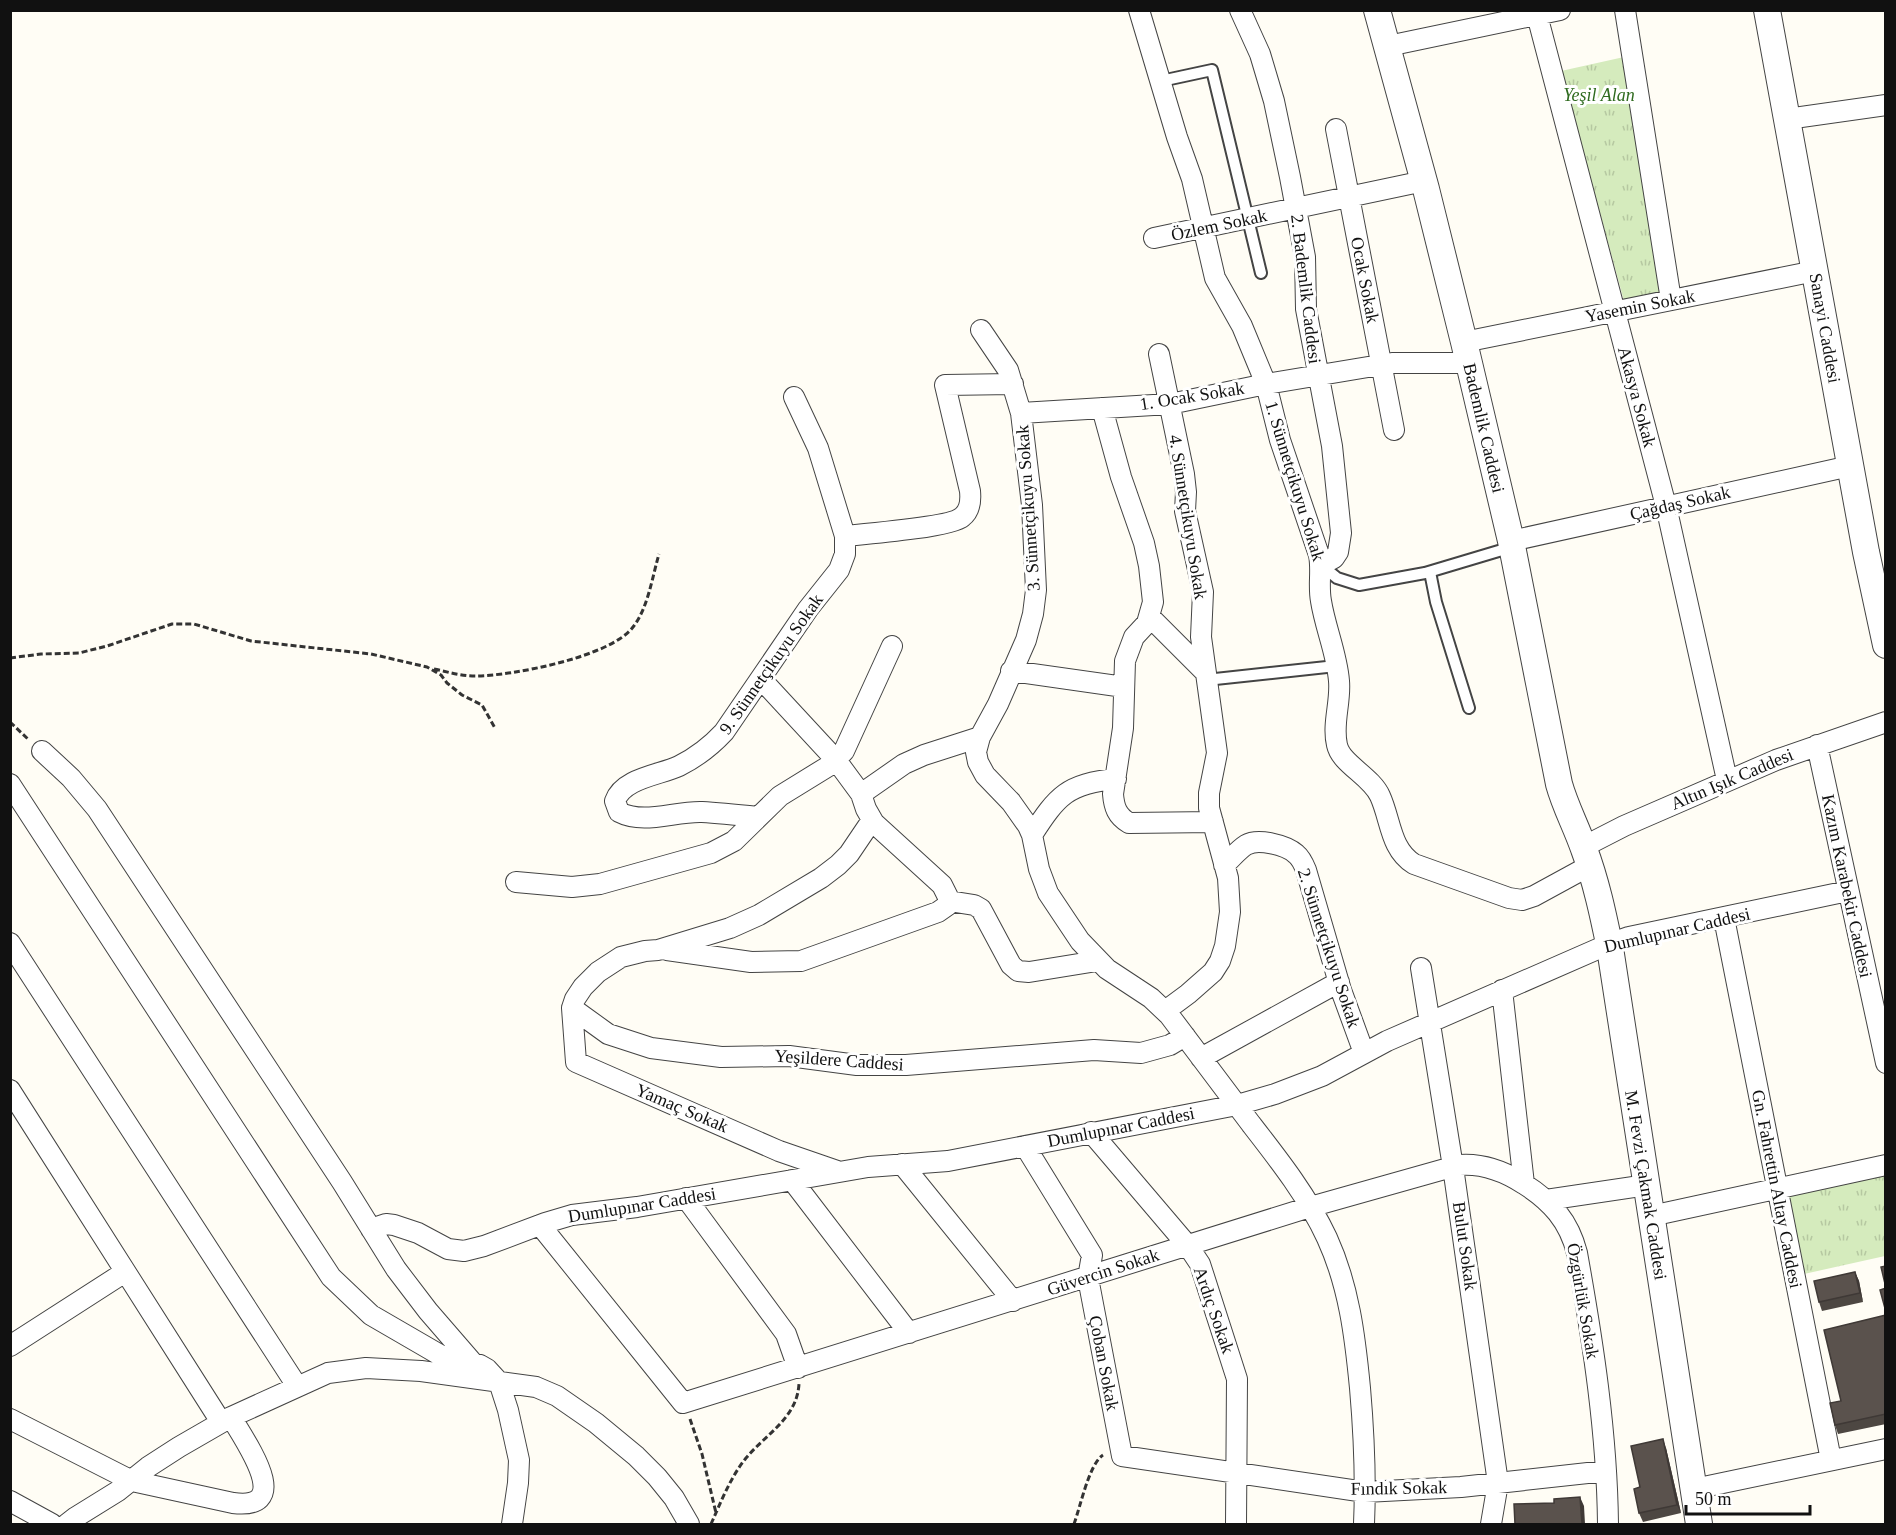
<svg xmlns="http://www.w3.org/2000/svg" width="1896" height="1535" viewBox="0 0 1896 1535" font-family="Georgia,serif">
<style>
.park{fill:url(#park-tufts)}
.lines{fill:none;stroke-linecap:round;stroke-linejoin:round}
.service-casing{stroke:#444;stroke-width:14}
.minor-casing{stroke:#444;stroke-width:22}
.tertiary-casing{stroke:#444;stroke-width:28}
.path{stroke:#333;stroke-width:3;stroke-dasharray:6 3;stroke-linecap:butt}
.service{stroke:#fff;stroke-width:10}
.minor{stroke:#fff;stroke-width:20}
.tertiary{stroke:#fff;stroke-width:26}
.wall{fill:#4d4742}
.shaded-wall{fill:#3f3936}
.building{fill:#5a524d;stroke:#3f3936;stroke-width:1.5}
.labels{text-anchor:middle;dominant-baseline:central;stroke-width:6;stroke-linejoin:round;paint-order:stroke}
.park-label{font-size:18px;font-style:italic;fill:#2f6b1f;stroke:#fff}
.street-label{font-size:18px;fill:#111;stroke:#fff}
</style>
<defs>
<pattern id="park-tufts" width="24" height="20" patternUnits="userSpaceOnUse" patternTransform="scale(1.5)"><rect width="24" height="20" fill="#d5ebbd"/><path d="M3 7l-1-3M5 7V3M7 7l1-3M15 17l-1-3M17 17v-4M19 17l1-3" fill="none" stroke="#b6c8a1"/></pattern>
</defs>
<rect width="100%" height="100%" fill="#fffdf5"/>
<path class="park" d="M1624,57L1661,293L1624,301L1561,71Z
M1885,1173V1256L1804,1274L1786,1195Z"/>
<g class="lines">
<g class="service-casing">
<path id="service" d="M1161,81L1212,70L1261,273
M1321,565L1337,578L1359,585L1425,573L1512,547
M1430,572L1436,602L1469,708
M1206,680L1336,666"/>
</g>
<g class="minor-casing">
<path id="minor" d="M1139,10L1177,137L1192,179L1215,278L1242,326L1266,384L1280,440L1319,555C1322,571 1318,585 1321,601C1325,627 1337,654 1339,681C1341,702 1332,724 1337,745C1341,764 1371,776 1380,796C1391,820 1390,849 1414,864L1509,898L1522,900L1534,896L1589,866
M1240,10L1260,54L1274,101L1290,177L1305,257L1306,309L1332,446L1341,533L1338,552L1334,558L1321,565
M1625,10L1671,300
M1537,15L1666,506L1727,780
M1388,46L1560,10
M1787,119L1886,105
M1336,129L1394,430
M1154,238L1424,181
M981,330L1008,370L1021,413L1032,505L1036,590L1033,614L1026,640L998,704L980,737L976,752L978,762L985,775L1011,802L1028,826L1032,835L1039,869L1048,893L1080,941L1107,969L1151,998L1169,1015C1197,1052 1224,1088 1251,1124C1279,1160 1308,1197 1327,1238C1349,1286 1355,1336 1360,1388C1364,1434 1366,1479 1364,1524
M1464,342L1815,271
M1159,354L1184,474L1186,492L1185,511L1203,592L1201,637L1217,753L1209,793V808L1228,878L1230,912L1225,946L1220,961L1213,972L1188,994L1165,1011
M1102,408L1121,477L1144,543L1149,566L1153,602L1147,623L1134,637L1125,661L1123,728L1113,794C1114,807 1117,816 1129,823L1213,822
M1021,413L1170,404L1266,384L1392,363H1469
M845,536C865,534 951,527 962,517C970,511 971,501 970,491L945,385L1013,384
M1511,541L1850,466
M1150,617L1205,672
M1011,671L1124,687
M1817,745L1886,1063
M42,751L71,778L97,809L342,1182L396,1269L428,1311L473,1363
M10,784L331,1277L371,1315L440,1355L480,1365L487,1369L499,1382L508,1410L519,1460L518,1483L512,1524
M861,794L904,764L924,755L980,737
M758,817C739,815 720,813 702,812C674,811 644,825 619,812L615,801C623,778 660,775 679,766C697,757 711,746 724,732L808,609L839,570L845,554V536L818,448L794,397
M1032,835C1057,796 1068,783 1116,779
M1583,847L1624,826L1776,760L1886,722
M1224,865C1231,859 1238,850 1246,845C1258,838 1286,845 1296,854C1301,858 1304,865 1306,870L1341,990L1364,1053
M516,882L572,887L600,884L711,853L734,841L780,796L832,764L844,751L892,646
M949,901L974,905L981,909L1011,965L1018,971L1029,972L1097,961
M1724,918L1831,1460
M10,943L297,1386
M667,950L751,962L801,961L938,912L948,905V897L942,885L874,823L866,809L861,794L836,760L761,679
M1421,968L1453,1167L1498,1483L1491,1524
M1502,990L1524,1184C1551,1201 1569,1221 1577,1253C1593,1342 1607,1433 1608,1524
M572,1008L608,1034L651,1048L721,1057L789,1056L857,1065H906L1094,1050L1141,1053L1170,1045L1185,1036
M1201,1058L1339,982
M10,1090L221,1422
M1091,1132L1188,1246L1200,1264L1237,1379L1236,1524
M1025,1146L1092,1255L1088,1278L1122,1456L1365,1492L1461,1487L1606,1471
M902,1164L1013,1301
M837,1171L779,1151L576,1062L572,1008L575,999L583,987L598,972L621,957L645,951L658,950L730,928L759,915L821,878L838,865L849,854L872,820
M792,1180L909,1333
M686,1198L786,1334L798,1368
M1546,1200L1647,1185
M1651,1216L1886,1165
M540,1225L683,1403L1310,1207L1459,1165C1483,1163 1504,1171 1524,1184
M371,1229L386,1224L394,1225L418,1233L448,1249L464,1251L484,1246L545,1223L572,1215L637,1207L868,1167L948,1161L1237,1105L1275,1094L1322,1076L1387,1041L1609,944L1629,937L1848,891
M10,1346L125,1272
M10,1419L132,1481L233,1503C296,1511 244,1440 231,1417
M1694,1489L1886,1449
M10,1501L52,1524
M67,1524L76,1517L118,1491L148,1467L179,1447L231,1417L328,1373L366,1368L421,1371L536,1387L557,1396L596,1423L636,1456L657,1477L674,1498L689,1524"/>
</g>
<g class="tertiary-casing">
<path id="tertiary" d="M1377,10L1426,189L1464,342L1511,541L1559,784C1565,806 1576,826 1584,849C1596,881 1603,914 1610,948L1699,1524
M1767,10L1866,552L1886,645"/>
</g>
<path class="path" d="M10,658L41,654L79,653L107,646L172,624H194L251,641L371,654L427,667L441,675L447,683L462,695L482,705L495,728
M434,669C448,672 461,676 475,676C511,676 611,657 633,627C648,608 652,578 659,554
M10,722L29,740
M690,1419L702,1454L716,1513
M711,1524C721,1502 730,1478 746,1458C766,1434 797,1418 799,1384
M1074,1524C1080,1508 1089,1464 1103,1455"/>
<use href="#service" class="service"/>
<use href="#minor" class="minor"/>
<use href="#tertiary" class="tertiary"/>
</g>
<path class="wall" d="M1855,1272L1859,1281L1863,1302L1822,1311L1819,1302Z
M1886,1315V1424L1838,1434L1835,1425L1841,1401Z
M1666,1448L1681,1513L1643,1522L1639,1513L1640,1487Z"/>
<path class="shaded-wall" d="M1855,1272L1859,1281L1863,1302L1860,1293Z
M1663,1439L1666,1448L1681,1513L1677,1505Z
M1580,1497L1584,1506L1585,1524H1582Z"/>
<path class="building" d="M1886,1266V1288L1881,1267Z
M1855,1272L1860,1293L1819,1302L1814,1281Z
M1886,1288V1312L1880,1290Z
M1886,1315V1414L1835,1425L1830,1403L1841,1401L1824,1330Z
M1663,1439L1677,1505L1639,1513L1634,1489L1640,1487L1631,1446Z
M1580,1497L1582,1524H1515L1514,1504L1554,1503V1499Z"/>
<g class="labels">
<g class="park-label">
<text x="1599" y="95">Yeşil Alan</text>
</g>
<g class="street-label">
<text transform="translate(1219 225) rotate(-12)">Özlem Sokak</text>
<text transform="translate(1365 280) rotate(79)">Ocak Sokak</text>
<text transform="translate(1306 289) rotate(83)">2. Bademlik Caddesi</text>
<text transform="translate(1640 306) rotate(-11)">Yasemin Sokak</text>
<text transform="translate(1825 328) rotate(80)">Sanayi Caddesi</text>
<text transform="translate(1192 396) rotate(-9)">1. Ocak Sokak</text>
<text transform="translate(1637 397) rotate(75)">Akasya Sokak</text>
<text transform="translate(1484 428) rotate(77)">Bademlik Caddesi</text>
<text transform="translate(1295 481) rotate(73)">1. Sünnetçikuyu Sokak</text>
<text transform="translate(1680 503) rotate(-13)">Çağdaş Sokak</text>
<text transform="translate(1028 508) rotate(-94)">3. Sünnetçikuyu Sokak</text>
<text transform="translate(1188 517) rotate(81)">4. Sünnetçikuyu Sokak</text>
<text transform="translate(771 664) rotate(-55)">9. Sünnetçikuyu Sokak</text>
<text transform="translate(1732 779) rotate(-23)">Altın Işık Caddesi</text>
<text transform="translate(1847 886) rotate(78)">Kazım Karabekir Caddesi</text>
<text transform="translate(1677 930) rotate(-13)">Dumlupınar Caddesi</text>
<text transform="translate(1329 948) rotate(72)">2. Sünnetçikuyu Sokak</text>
<text transform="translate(839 1060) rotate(4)">Yeşildere Caddesi</text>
<text transform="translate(682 1108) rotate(23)">Yamaç Sokak</text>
<text transform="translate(1121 1127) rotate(-11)">Dumlupınar Caddesi</text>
<text transform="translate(1646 1185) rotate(81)">M. Fevzi Çakmak Caddesi</text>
<text transform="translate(1777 1189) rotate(79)">Gn. Fahrettin Altay Caddesi</text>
<text transform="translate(642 1205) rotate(-9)">Dumlupınar Caddesi</text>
<text transform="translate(1465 1246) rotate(82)">Bulut Sokak</text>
<text transform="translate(1103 1272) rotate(-18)">Güvercin Sokak</text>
<text transform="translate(1583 1301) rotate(80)">Özgürlük Sokak</text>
<text transform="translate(1214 1310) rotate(71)">Ardıç Sokak</text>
<text transform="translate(1104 1363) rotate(79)">Çoban Sokak</text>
<text transform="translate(1399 1488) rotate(-1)">Fındık Sokak</text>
</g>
</g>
<rect width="1896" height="1535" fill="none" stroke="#111111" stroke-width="24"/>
<path d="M1686 1505v9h124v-9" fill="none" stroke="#111111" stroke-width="3"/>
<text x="1695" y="1505" font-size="18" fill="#111111" stroke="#ffffff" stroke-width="4.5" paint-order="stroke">50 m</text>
</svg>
